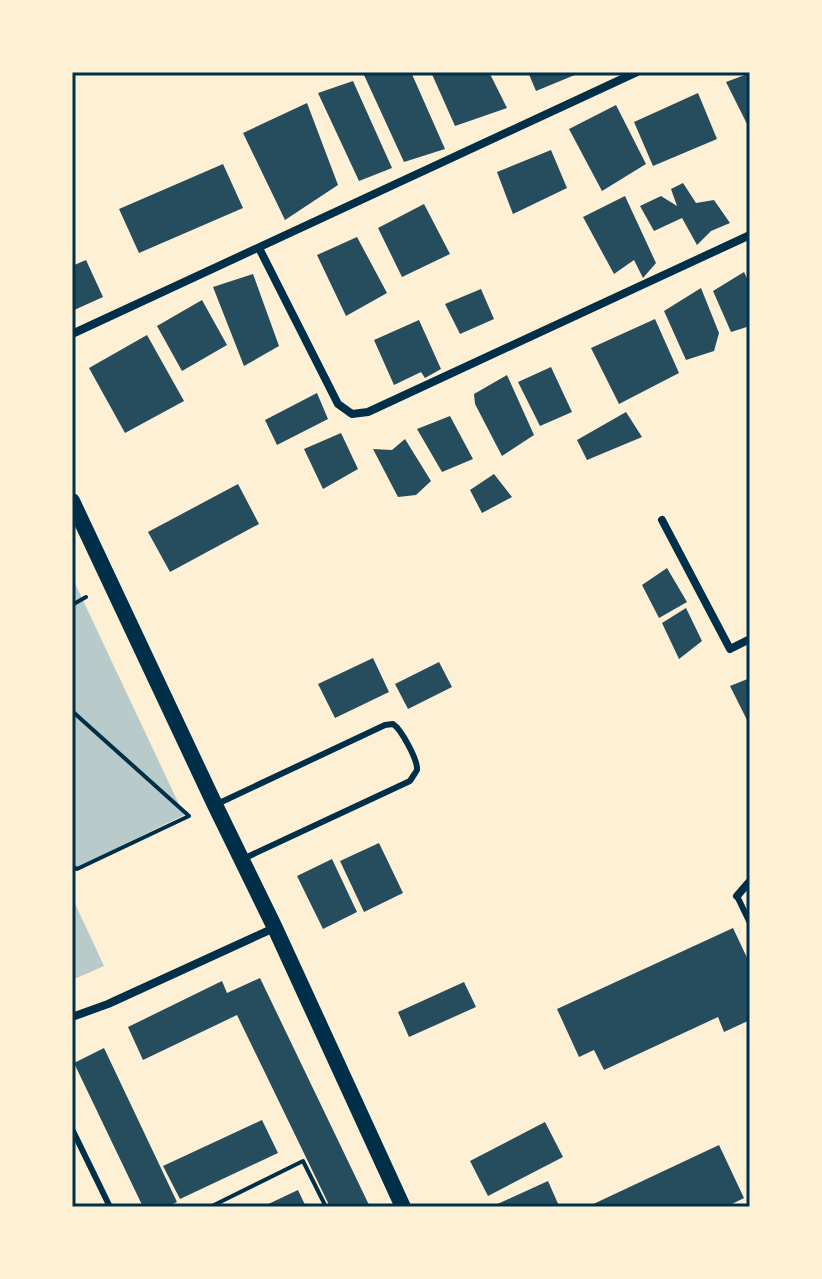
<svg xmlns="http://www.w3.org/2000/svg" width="822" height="1279" viewBox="0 0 822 1279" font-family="'Crimson Pro',serif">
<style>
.green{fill:#b9caca}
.building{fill:#264d5e}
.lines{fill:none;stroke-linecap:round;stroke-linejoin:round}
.path{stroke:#003049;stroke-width:4}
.service{stroke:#003049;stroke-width:6}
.minor{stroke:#003049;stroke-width:8}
.secondary{stroke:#003049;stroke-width:16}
.neatline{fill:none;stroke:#003049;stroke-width:3}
</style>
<rect width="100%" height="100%" fill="#fdf0d5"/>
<path class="green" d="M72,577L184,815L72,870Z
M72,897L104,966L72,980Z"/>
<path class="building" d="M372,72H411L445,149L404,162L364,75Z
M431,72H489L507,108L455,126Z
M528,72H582L536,91Z
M750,73V130L726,82Z
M353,81L392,168L359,181L318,93Z
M698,93L717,139L653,166L634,122Z
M307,103L338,185L285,220L243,133Z
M616,105L646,164L602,191L569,129Z
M551,150L567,188L513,214L497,172Z
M223,164L243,208L139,253L119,209Z
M683,183L696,203L714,200L730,223L711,231L697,245L682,218L654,231L640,206L661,196L677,206L671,189Z
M625,196L656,263L643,278L634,260L614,274L583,217Z
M424,204L450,254L402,277L378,228Z
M357,237L387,293L346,316L317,255Z
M86,260L103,297L72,311V266Z
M744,272L750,285V326L731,332L713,291Z
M253,274L279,346L244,366L213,287Z
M701,288L719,333L714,351L686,360L664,311Z
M481,289L494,319L460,334L445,304Z
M202,300L227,345L182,371L157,326Z
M655,319L679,373L619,404L591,348Z
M419,320L441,369L425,378L421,372L394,385L374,340Z
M147,335L184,401L125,433L89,368Z
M551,367L572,412L540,426L518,382Z
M507,375L534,435L502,456L475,404L474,394Z
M317,393L328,419L277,445L265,420Z
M626,412L642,437L587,460L577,440Z
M450,416L473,459L442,472L417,429Z
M341,433L358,469L323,489L304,449Z
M405,439L431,481L416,495L398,497L373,449L392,450Z
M494,474L512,497L482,513L470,490Z
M238,484L259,524L170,572L148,532Z
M667,568L687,602L659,618L642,585Z
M686,608L702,641L679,659L662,623Z
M373,658L389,692L335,718L318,684Z
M439,662L452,687L408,709L395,684Z
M750,678V726L730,686Z
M379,843L403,893L364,912L340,861Z
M332,859L357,912L323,929L297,876Z
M733,928L750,964V1020L724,1032L718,1017L604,1070L594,1050L579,1057L557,1009Z
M260,978L370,1207H330L237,1015L143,1060L128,1027L222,981L227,993Z
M464,982L476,1007L409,1037L398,1012Z
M104,1048L177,1202L166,1207H143L74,1063Z
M262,1120L278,1153L180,1199L163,1166Z
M545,1122L563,1157L488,1196L470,1161Z
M719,1145L744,1198L726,1207H587Z
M548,1181L559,1206L491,1207Z
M298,1190L306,1207H262Z"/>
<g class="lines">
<path class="path" d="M72,605L86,597
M72,711L189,816L77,869L72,866
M210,1207L303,1161L326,1207"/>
<path class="service" d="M215,805L385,725L393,724C401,729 418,760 417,770C416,772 411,779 410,781L245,858
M737,896L750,923
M72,1129L110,1207"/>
<path class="minor" d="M259,248L338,404L352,414L368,412L750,235
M72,334L637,72
M662,520L730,649L750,639
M737,896L750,881
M72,1017L108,1004L274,928"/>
<path class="secondary" d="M72,501L215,805L275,928L403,1207"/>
</g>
<rect width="822" height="1279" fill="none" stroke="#fdf0d5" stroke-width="148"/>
<rect x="74" y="74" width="674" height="1131" class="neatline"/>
</svg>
